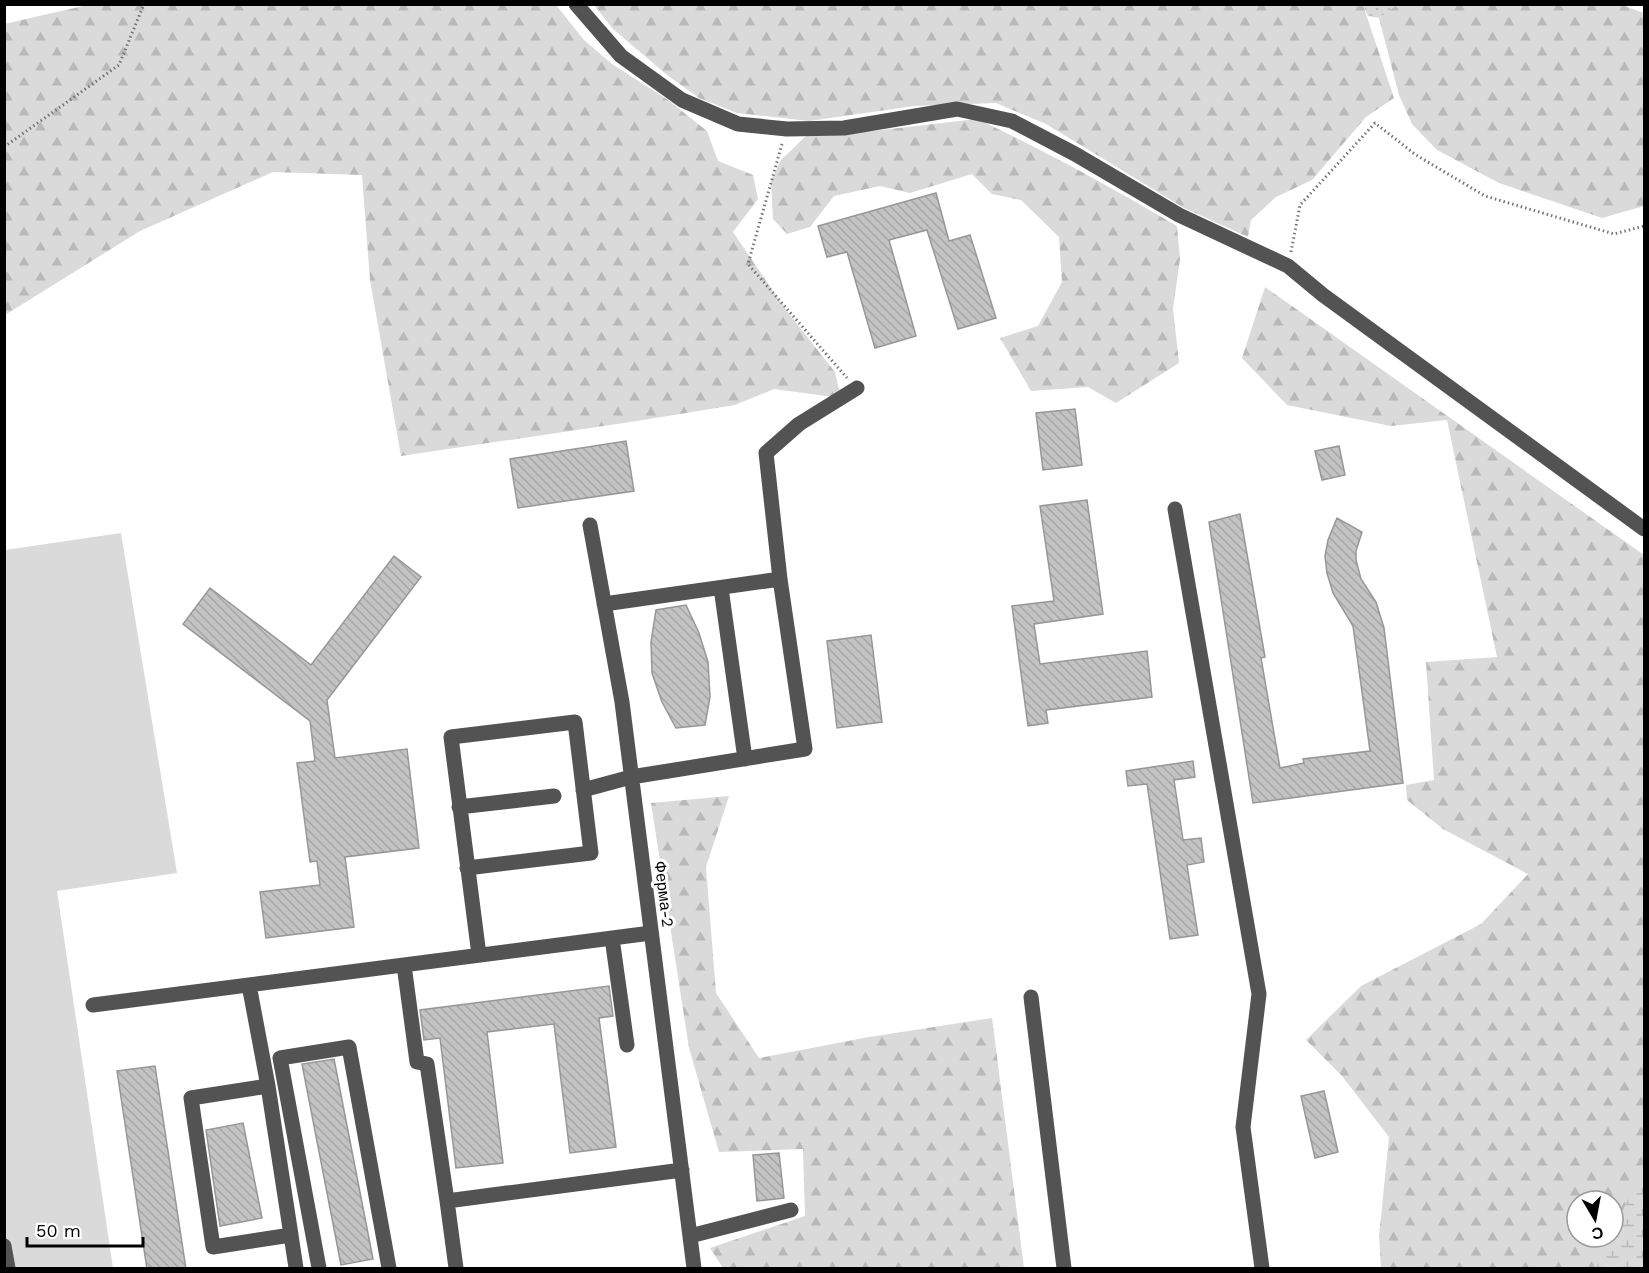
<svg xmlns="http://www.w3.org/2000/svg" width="1649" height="1273" viewBox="0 0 1649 1273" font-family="'Work Sans',sans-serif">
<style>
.grass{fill:url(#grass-dots)}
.forest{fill:url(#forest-firs);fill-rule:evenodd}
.wetland{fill:url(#wetland-marsh)}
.pitch{fill:#dadada}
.building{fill:url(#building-back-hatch);stroke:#979797;stroke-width:1.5}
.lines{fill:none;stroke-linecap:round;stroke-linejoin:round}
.path{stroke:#757575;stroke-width:3;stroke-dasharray:1.5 3;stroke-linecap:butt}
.minor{stroke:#535353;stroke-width:15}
.labels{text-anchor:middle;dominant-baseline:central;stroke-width:6;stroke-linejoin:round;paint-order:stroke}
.street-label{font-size:16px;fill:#000;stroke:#fff}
</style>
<defs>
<pattern id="grass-dots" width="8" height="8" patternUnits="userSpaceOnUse" patternTransform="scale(1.5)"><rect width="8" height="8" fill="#dadada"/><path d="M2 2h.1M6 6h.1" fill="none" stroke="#b9b9b9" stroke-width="1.8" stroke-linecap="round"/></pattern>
<pattern id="forest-firs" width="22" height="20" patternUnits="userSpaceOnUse" patternTransform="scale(1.5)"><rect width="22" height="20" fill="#dadada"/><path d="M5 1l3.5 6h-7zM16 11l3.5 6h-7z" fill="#b9b9b9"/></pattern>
<pattern id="wetland-marsh" width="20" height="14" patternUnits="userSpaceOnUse" patternTransform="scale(1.5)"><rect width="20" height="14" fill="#dadada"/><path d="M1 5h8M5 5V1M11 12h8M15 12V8" fill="none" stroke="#b9b9b9"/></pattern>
<pattern id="building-back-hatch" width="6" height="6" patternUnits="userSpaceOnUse" patternTransform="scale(1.5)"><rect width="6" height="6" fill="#c3c3c3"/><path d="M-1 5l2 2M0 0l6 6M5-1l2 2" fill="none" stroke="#a6a6a6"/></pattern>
</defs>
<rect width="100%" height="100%" fill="#fff"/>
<path class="grass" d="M1363,5H1399L1379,18L1368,16Z"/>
<path class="forest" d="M92,4L556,5L584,40L612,64L668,100L707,131L718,161L753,175L758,199L733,232L786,310L835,372L841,398L774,389L735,405L637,421L401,456L370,280L362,175L273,172L140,231L5,315L4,24Z
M1399,4H1619L1644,13V206L1602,218L1499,183L1437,150L1412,124L1399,95L1379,18Z
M594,5H1363L1394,98L1366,117L1312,180L1276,197L1251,220L1248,237L1184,208L1046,124L996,103L914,106L809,121L737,113L699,98L667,75L613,29Z
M977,119C1046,151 1112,188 1177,226L1180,259L1173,309L1179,363L1116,403L1088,387L1031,391L1000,338L1038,326L1062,282L1059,237L1021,200L992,194L972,174L910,193L880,186L834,196L810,227L787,234L773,219L771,181L781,160L806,136L873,131Z
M1265,287L1644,555V1268H1381L1379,1236L1389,1137L1342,1076L1306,1040L1361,986L1481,924L1528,874L1443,829L1407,800L1406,785L1434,780L1426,662L1497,657L1447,420L1391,426L1287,405L1242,358ZM1577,1201H1613V1237H1577Z
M729,796L706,867L716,993L759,1058L869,1037L992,1018L1024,1268H723L710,1248L805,1216L803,1149L719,1152L689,1048L651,803Z"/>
<path class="wetland" d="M1644,1177V1268H1596L1611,1237H1613V1232L1630,1195Z"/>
<path class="pitch" d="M121,533L177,873L57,891L113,1268H5V550Z"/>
<path class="building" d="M936,193L949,241L970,235L996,318L958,329L927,230L889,240L916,336L875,348L847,252L827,257L818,226Z
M1075,409L1082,465L1043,470L1036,413Z
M626,441L634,491L518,508L510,459Z
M1339,446L1345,475L1322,480L1315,451Z
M1087,500L1103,614L1034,624L1040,664L1147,651L1152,697L1046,710L1048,723L1028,726L1012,606L1054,601L1040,506Z
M1240,514L1265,657L1261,658L1280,768L1304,763L1303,759L1370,751L1353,626L1333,593L1327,573L1325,556L1328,540L1337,518L1362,532L1356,551V560L1361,579L1376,602L1384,628L1403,783L1253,803L1209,522Z
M394,556L421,577L327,700L335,758L407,749L419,848L345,857L354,927L266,938L260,892L320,885L317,861L310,862L297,763L315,761L310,721L183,624L210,588L311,665Z
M686,605L699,633L708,662L710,697L705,725L676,728L662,702L652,673L651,642L656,610Z
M871,635L882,722L837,728L827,641Z
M1193,761L1195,777L1174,780L1183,840L1201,838L1204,862L1187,865L1198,935L1170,939L1147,784L1128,786L1126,771Z
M609,986L613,1016L599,1018L616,1147L570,1153L554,1024L487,1032L503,1163L456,1168L440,1038L424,1040L420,1010Z
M334,1059L373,1259L341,1265L302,1064Z
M155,1066L186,1269H147L117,1071Z
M1324,1091L1338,1152L1315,1158L1301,1096Z
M243,1123L262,1218L220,1226L206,1130Z
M779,1153L784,1198L757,1201L753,1155Z"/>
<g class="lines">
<path class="path" d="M782,144L748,264L847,378
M4,147L119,65L144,4
M1291,252L1300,205L1375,123L1416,155L1485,196L1614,234L1644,226"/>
<path class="minor" d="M576,4L621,56L682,100L738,124L787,129L844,128L957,109L1012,121L1075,154L1179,215L1288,266L1323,295L1644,529
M1175,509L1259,994L1243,1127L1262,1268
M590,525L622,702L694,1268
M721,588L745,759
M604,604L780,579L766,453L799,424L857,388
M583,790L631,777L805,749L780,579
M459,807L554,796
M467,868L591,853L575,722L451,737L479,955
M612,938L627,1045
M404,965L417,1062L427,1064L447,1201
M249,985L268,1086L191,1098L213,1247L291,1235L268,1086
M1031,997L1064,1268
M93,1005L651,933
M291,1235L296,1268
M690,1236L791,1210
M4,1246L8,1268
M319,1268L280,1058L349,1047L389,1268
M456,1268L447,1201L682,1170"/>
</g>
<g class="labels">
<g class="street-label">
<text transform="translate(664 894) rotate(83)">Ферма-2</text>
</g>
</g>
<rect width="1649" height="1273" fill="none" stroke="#000000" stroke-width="12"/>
<g transform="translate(1595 1219) rotate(170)"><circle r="28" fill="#ffffff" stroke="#999999" stroke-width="1.5"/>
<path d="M0-4.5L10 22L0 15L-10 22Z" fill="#000000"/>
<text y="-9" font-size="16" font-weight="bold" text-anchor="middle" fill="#000000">С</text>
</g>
<path d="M27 1237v9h116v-9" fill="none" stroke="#000000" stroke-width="3"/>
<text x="36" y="1237" font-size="18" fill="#000000" stroke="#ffffff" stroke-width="4.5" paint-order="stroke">50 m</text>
</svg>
